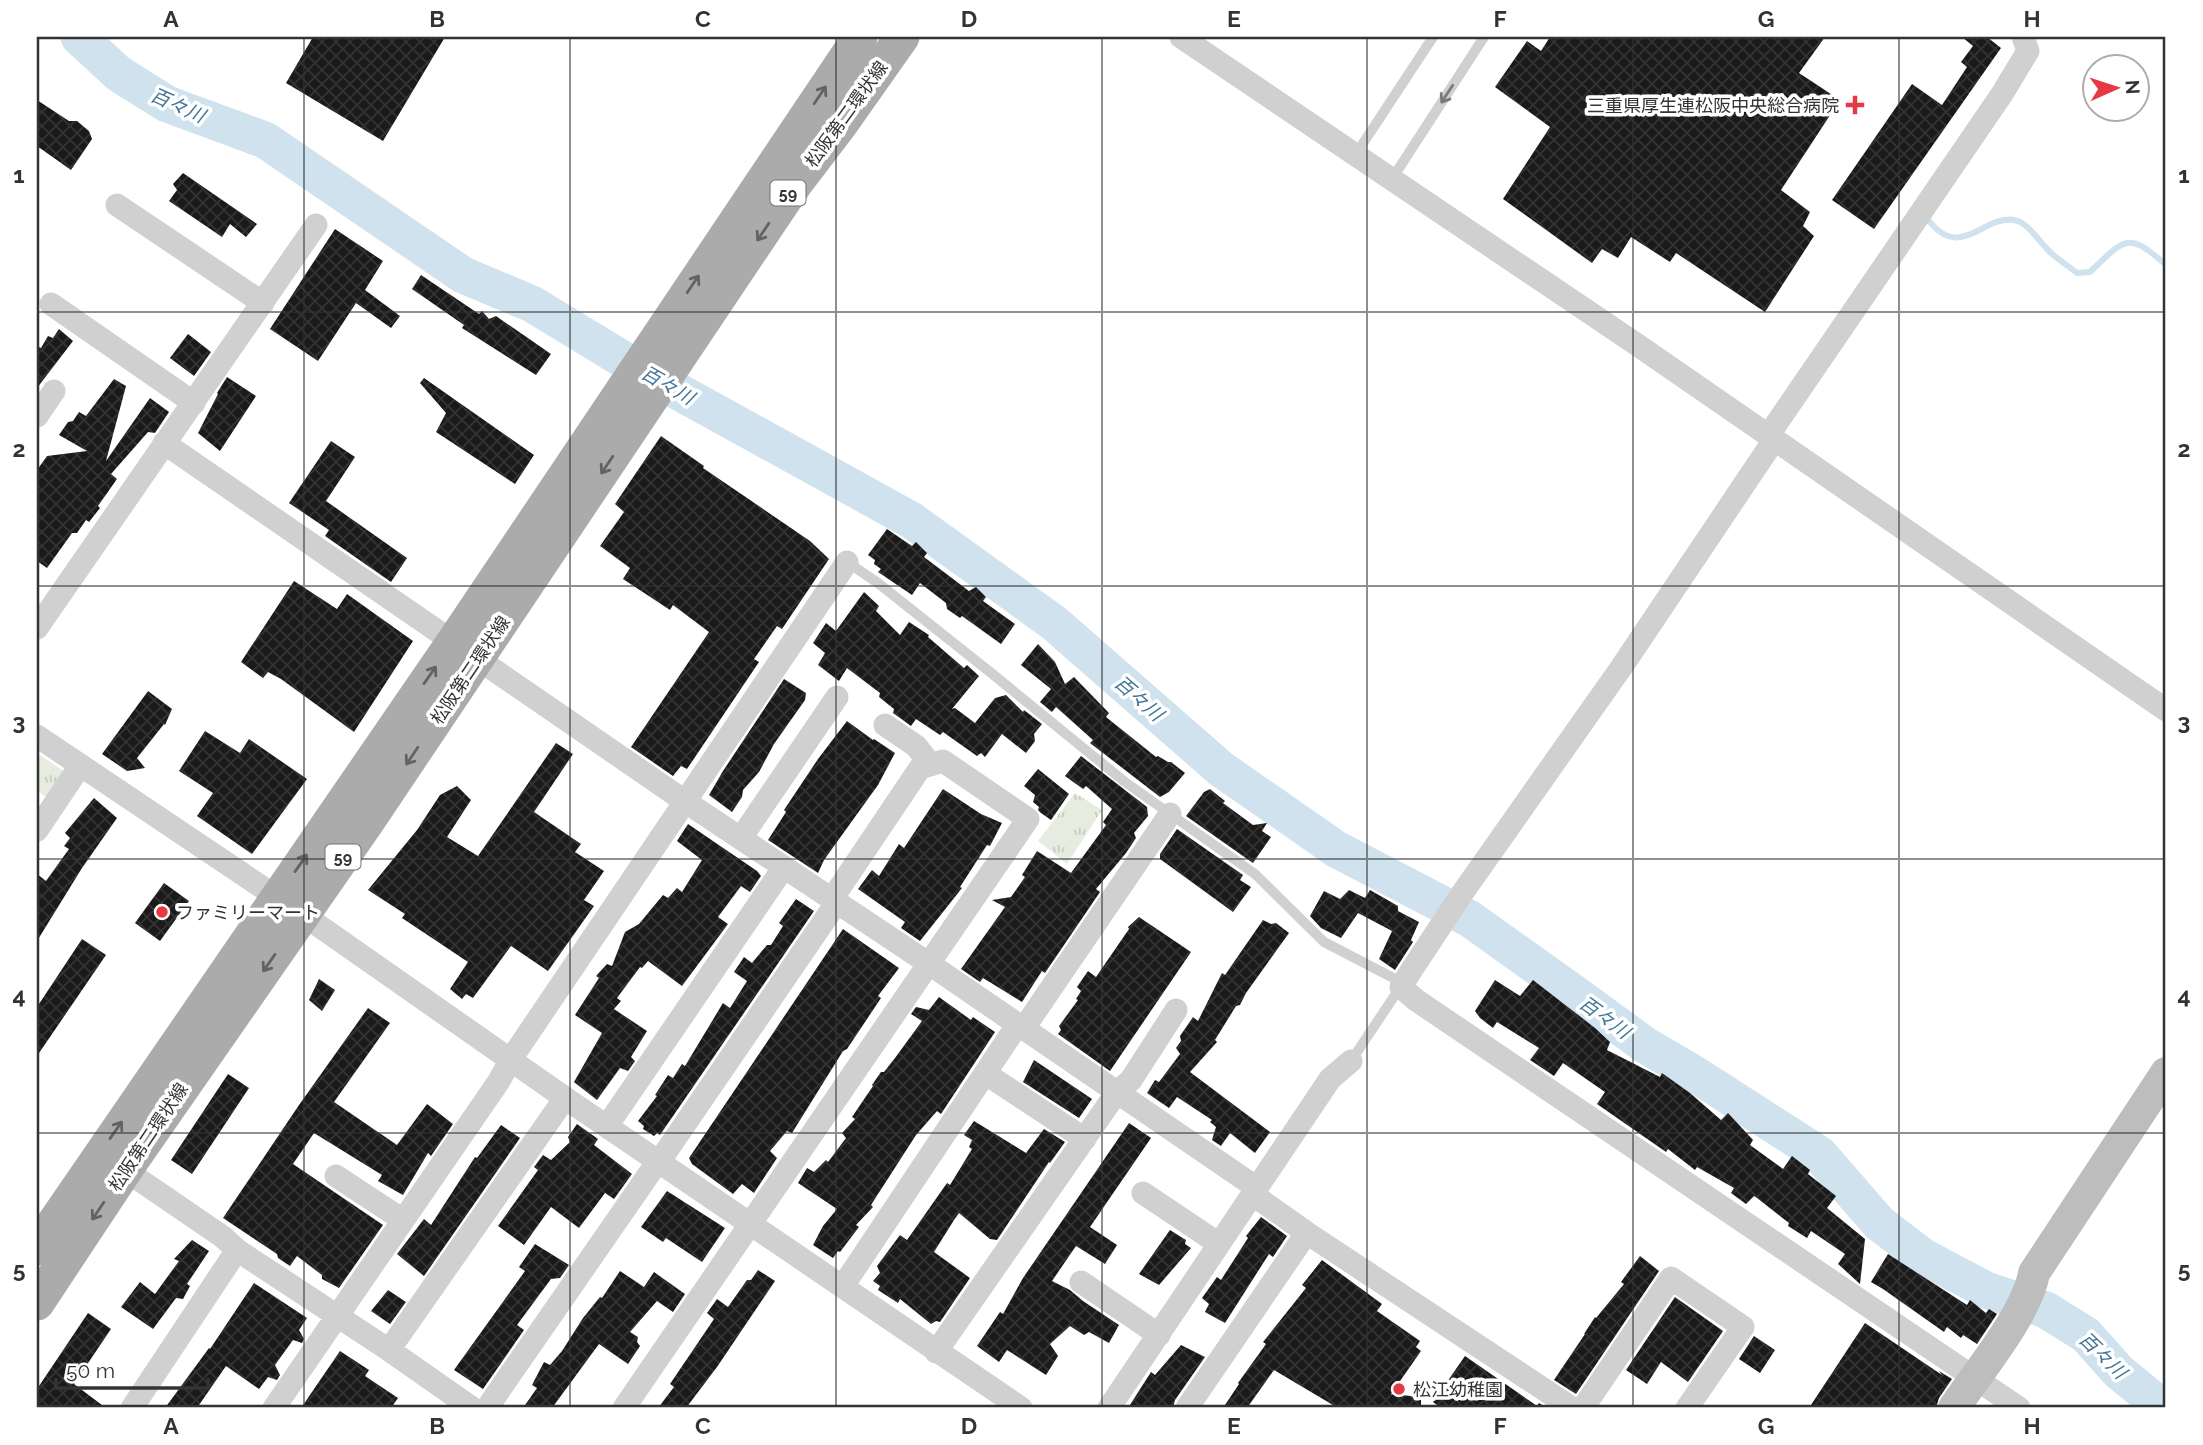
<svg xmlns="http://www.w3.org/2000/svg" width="2203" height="1445" viewBox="0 0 2203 1445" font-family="Raleway,'Noto Sans JP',sans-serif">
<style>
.park{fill:url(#park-tufts)}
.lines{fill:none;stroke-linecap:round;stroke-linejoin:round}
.stream{stroke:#cfe2ee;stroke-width:6}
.river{stroke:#cfe2ee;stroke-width:37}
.building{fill:url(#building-cross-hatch)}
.lane{stroke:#d0d0d0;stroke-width:10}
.street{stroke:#d0d0d0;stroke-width:23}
.secondary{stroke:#bdbdbd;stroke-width:32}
.primary{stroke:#ababab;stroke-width:35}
.oneway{stroke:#7a7a7a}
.oneway2{stroke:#636363}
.grid{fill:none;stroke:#333;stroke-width:2;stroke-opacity:0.55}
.poi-dot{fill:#e63946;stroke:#fff;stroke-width:2.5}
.labels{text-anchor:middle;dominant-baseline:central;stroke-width:7;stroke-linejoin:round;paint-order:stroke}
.shield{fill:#fff;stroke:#707070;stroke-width:2}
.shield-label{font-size:16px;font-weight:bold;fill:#333}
.poi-label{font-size:18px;fill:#333;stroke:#fff;text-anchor:start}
.street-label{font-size:18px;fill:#333;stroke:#fff}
.water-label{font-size:19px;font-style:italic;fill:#3f7597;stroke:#fff}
.neatline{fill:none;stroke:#333;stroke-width:2.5}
.grid-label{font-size:23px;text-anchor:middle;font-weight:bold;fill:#333}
</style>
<defs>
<pattern id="park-tufts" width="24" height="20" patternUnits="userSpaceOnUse" patternTransform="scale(1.75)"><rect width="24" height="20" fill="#e6ecdf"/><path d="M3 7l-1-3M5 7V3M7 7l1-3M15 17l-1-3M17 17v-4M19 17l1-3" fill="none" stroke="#c6cbc0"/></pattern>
<pattern id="building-cross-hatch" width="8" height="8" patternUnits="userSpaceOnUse" patternTransform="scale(1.75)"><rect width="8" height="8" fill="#1a1a1a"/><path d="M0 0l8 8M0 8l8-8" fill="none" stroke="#333"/></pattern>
</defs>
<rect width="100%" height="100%" fill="#fff"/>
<path class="park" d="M37,753L65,772L48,798L37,791Z
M1075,793L1102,810L1067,864L1038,841Z"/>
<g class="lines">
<path class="stream" d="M1929,221C1961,261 1983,215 2014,220C2028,222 2040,243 2051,253C2059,260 2068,266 2077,273L2090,272C2125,239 2127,230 2166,265"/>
<path class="river" d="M79,37L119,74L167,104L265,140L463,275L532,304L652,377L911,520L1054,623L1221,769L1336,849L1470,919L1578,996L1645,1045L1696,1075L1819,1154L1879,1223L1922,1256L1986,1290L2046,1310L2086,1335L2118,1371L2163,1408"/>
</g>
<path class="building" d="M313,37H445L383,141L286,83Z
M1550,37H1825L1799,73L1840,100L1781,190L1810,212L1803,226L1814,236L1765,312L1676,253L1670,262L1631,237L1618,258L1602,249L1592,263L1503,199L1550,127L1495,87L1527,41L1541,51Z
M1962,37H1987L2001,48L1874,229L1832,200L1912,84L1942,105L1967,67L1961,62L1973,46Z
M37,100L69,121H77L89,131L92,139L71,170L37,146Z
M183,173L257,224L246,237L230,224L222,237L169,201L177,190L173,184Z
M335,229L383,261L365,290L400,316L391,328L356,303L318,361L270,329Z
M421,275L479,314L482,311L489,319L496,316L551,354L536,375L462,328L464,325L412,289Z
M59,329L73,341L37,388V346L41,348L48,336L53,338Z
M188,334L211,352L194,376L170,358Z
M227,377L256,396L220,451L198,433L218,394L217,393Z
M424,378L534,455L515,484L436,432L446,413L420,383Z
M114,379L126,386L106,461L150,398L169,412L155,433L148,432L111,474L117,479L98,506L100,508L89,522L86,520L77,533H72L47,568L37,561V470L47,456L87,451L59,435L68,422L73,421L79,412L86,416Z
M661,436L704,466L703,468L810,541L829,559L782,629L777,626L754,659L759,662L687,769L681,766L673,776L631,747L709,632L673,605L670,610L623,579L630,568L600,546L624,512L615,504Z
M331,441L355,457L326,501L407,558L391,582L325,536L329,530L289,503Z
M887,529L912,546L916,542L927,553L924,557L969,591L976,587L986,597L983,601L1015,624L1001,644L962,616L960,618L947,609L946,603L920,583L912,595L878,572L881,569L874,564L875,560L868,555Z
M294,581L337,609L347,594L413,641L354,732L281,679L268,672L263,678L241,662Z
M864,592L879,606L876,611L900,635L909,622L929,635L928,637L964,668L967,665L979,676L952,709L955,708L975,723L995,698L1006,695L1023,712L1024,710L1042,724L1034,734L1035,741L1026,753L1002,734L985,757L981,753L977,756L943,732L940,735L916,719L911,726L893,713L894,709L879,697L880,693L847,668L839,681L818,665L825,653L813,643L826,623L836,631Z
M1038,644L1055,662L1065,684L1074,677L1109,713L1106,717L1156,757L1158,756L1168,762H1171L1185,773L1169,792L1160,797L1090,743L1093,740L1056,707L1052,712L1040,702L1051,689L1021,665Z
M784,679L806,693L805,700L774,744L759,772L743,790L742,797L732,812L709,795L723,771Z
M148,691L172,709L165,725L164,724L137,758L145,768L127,771L102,754Z
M847,721L873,740L874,739L895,753L878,785L824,860L818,873L768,840L786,812L784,810L818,759Z
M205,731L240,753L249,739L307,779L252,854L197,816L213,793L179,771Z
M556,743L573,754L534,812L581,844L575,852L604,871L584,900L594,906L548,971L511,946L473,998L466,994L462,999L450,989L468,962L402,918L405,914L368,890L417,830L440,795L457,786L471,800L447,837L478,856Z
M1081,756L1147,807L1148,816L1134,833L1136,838L1126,853L1096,889L1100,892L1045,973L1042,971L1022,1002L983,978L980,982L961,969L1005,907L992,900L1011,897L1025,877L1022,875L1037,851L1071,873L1106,825L1103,822L1112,809L1086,786L1083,789L1065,776Z
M1038,769L1069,794L1051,820L1041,813L1038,810L1039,807L1033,802L1035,795L1024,786Z
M943,789L981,814L1002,823L990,846L987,845L960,887L962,888L920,941L901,928L905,922L858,889L872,870L879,876L899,844L904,848Z
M1210,789L1225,801L1223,803L1253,825L1267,823L1262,831L1271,837L1253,863L1186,816L1204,792Z
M94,798L117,818L82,868L37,941V874L46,881L69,849L64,846L70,838L65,833Z
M688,824L757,871L761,876L750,892L741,886L718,917L728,924L682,986L648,961L642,968L640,967L617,998L621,1001L614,1009L647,1031L631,1057L635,1061L628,1071L620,1068L597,1100L574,1082L602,1033L575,1015L599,978L596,976L607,964L612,966L625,932L639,924L663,895L668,898L677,888L682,892L702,860L677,841Z
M1177,829L1243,875L1240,880L1251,887L1233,912L1160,859V854Z
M164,883L189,901L160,941L135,923Z
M1349,890L1365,898L1370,890L1398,906V911L1419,922L1411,940L1413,942L1395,970L1379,959L1392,931L1358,913L1341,938L1321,928L1310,916L1324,891L1340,899Z
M796,899L814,911L660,1135L657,1133L654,1136L643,1129L644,1126L638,1121L657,1096L655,1095L668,1075L673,1078L682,1064L685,1066L723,1003L730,1008L747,981L734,972L744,957L752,963L767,945H771L783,926L779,923Z
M1139,917L1191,952L1110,1071L1058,1034L1061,1030L1059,1026L1078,1000L1076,999L1081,991L1077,987L1088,971L1096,977L1129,929L1128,927Z
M1263,920L1271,924L1276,923L1289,933L1246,993L1240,1005L1236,1006L1215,1040L1217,1042L1190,1072L1270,1132L1255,1153L1230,1133L1221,1146L1212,1140L1216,1127L1210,1122L1212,1120L1177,1097L1169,1108L1147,1093L1155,1080L1159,1082L1180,1054L1176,1048L1181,1041L1180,1036L1193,1017L1198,1021L1222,973L1225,975Z
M843,929L899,968L878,996L881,998L847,1049L843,1051L792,1133L787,1131L770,1151L777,1158L754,1193L742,1184L733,1194L692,1164L689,1158Z
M82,939L106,955L37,1056V1007Z
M319,979L335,990L322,1011L309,1000Z
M1495,980L1520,996L1533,980L1595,1028L1610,1042L1607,1050L1660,1077L1662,1073L1690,1093L1721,1120L1728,1113L1753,1140L1750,1145L1783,1169L1792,1156L1810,1170L1808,1174L1836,1196L1827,1208L1865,1239L1860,1284L1838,1264L1845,1254L1811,1231L1807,1238L1788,1226L1789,1223L1757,1198L1754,1196L1746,1204L1731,1193L1734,1188L1697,1167L1695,1170L1668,1149L1666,1152L1597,1104L1605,1092L1563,1063L1554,1076L1530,1060L1539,1048L1497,1022L1493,1028L1480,1018L1475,1011Z
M939,997L971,1020L973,1017L995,1032L941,1114L937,1111L916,1135L871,1205L873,1207L856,1225L859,1227L840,1252L838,1251L833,1258L813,1245L823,1226L837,1209L798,1183L807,1168L814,1172L826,1160L828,1162L846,1138L842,1133L855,1119L852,1117L873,1086L872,1085L881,1072H884L895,1058L922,1021L911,1014L916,1007L929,1010Z
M368,1008L390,1023L334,1102L397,1145L427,1104L453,1124L431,1156L428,1153L403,1195L378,1181L382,1175L314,1133L293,1164L383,1225L339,1288L322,1279V1275L297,1256L290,1266L278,1258L277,1254L223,1218L299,1105Z
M1034,1060L1092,1099L1079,1118L1023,1082Z
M228,1074L249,1088L192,1174L171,1160Z
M974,1121L1026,1153L1044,1129L1065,1142L1050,1163L1049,1162L997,1240L990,1239L959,1213L954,1220L934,1252L970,1278L940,1322L936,1321L931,1324L900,1299L898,1303L878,1290L880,1286L873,1281L880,1273L877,1266L900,1235L907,1240L947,1183L950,1185L972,1149L969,1147L972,1140L964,1135Z
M1129,1123L1151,1138L1090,1227L1117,1245L1105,1264L1076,1246L1052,1281L1070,1290L1083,1301L1119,1325L1109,1343L1089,1332L1084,1335L1070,1326L1050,1344L1058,1356L1046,1375L1007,1350L999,1362L977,1346L1000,1312L1003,1314L1023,1278Z
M577,1124L598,1139L594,1145L632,1174L614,1199L605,1193L579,1228L551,1207L524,1245L498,1226L538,1170L534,1167L543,1155L551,1160L570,1142L568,1137Z
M501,1125L520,1138L424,1276L397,1254L424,1219L431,1225L475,1157L477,1158Z
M667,1191L725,1228L702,1262L666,1238L663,1242L641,1227Z
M1261,1217L1287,1236L1273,1257L1269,1254L1225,1323L1205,1312L1209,1304L1202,1298L1217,1277L1221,1280L1248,1238L1246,1236Z
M1170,1230L1186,1240L1185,1244L1191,1248L1159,1285L1139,1274Z
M192,1240L209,1251L187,1284L190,1286L183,1299L176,1298L153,1329L121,1307L140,1282L155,1294L179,1261L174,1259Z
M535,1244L569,1265L560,1278L551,1279L517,1325L524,1330L483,1389L454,1370L525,1271L519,1267Z
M1888,1254L1967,1305L1970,1300L1986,1313L1989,1309L1997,1314L1977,1344L1963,1335L1961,1338L1947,1327L1944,1332L1883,1289L1871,1282Z
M1640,1256L1659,1271L1576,1394L1554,1380L1585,1334H1584L1595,1317L1596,1318L1624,1284L1621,1282Z
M1322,1260L1382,1304L1377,1311L1420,1341L1416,1347L1421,1351L1391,1394L1421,1397V1408H1338L1274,1370L1247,1408H1223L1239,1384L1238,1383L1266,1344L1263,1342L1306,1288L1302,1285Z
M758,1270L775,1281L717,1367L686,1408H658L674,1387L670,1384L714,1319L707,1313L717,1299L728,1307L747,1280H751Z
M620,1271L644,1287L654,1272L685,1294L673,1312L657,1301L630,1332L638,1337L637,1342L640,1346L628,1364L599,1344L552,1408H523L537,1388L532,1385L544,1362L550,1365L562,1351L583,1318L600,1297L602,1298Z
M254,1283L307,1318L299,1330L304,1339L302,1343L293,1340L275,1365L280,1375L277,1380L268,1377L259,1389L226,1366L197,1408H165L209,1348L210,1349Z
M388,1290L406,1302L390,1324L371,1311Z
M1675,1297L1723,1331L1688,1382L1661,1362L1647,1384L1626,1370Z
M88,1313L111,1329L74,1384L106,1408H37V1389Z
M1865,1323L1942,1375L1939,1371L1952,1379L1939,1398L1936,1408H1809Z
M1754,1336L1775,1350L1760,1373L1739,1359Z
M1181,1345L1205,1357L1175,1400L1173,1408H1128L1151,1372L1155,1375Z
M340,1351L369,1370L365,1376L398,1398L391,1408H301Z
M1465,1356L1537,1406L1539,1403L1547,1408H1441L1433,1402Z"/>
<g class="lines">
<path class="lane" d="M1356,154L1433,37
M1392,179L1484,37
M847,562L878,583L990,672L1125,782L1255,874L1324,942L1403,983L1351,1061"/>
<path class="street" d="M1181,37L1639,346L2166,710
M117,205L263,303
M51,304L194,403
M37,416L54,391
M1768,436L2002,94L2028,51L2023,37
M164,443L686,802L928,963L1257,1188
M37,628L316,225
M885,725L916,746L931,765
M37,736L302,914L565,1098L1021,1408
M37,830L80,766
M741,838L837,697
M1403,983L1461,895L1623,665L1774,440
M1401,987L1416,1000L2019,1408
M1024,1028L1170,814
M986,1074L1085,1139
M607,1126L784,867
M659,1162L837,902
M125,1170L223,1237L237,1250L389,1350L472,1408
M336,1176L403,1220
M1143,1193L1219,1244
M1252,1194L1307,1233L1572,1408
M1081,1282L1159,1335
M843,1286L1018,1024
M389,1350L565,1098
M936,1352L1117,1092L1131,1080L1176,1010
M132,1408L237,1250
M274,1408L499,1081L511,1059L847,562
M487,1408L658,1161
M624,1408L1028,819L943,761L920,768L832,899
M1109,1408L1330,1079L1351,1061
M1187,1408L1301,1241
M1583,1408L1671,1278L1743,1327L1687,1408"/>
<path class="secondary" d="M1954,1408C1978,1372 2027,1314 2034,1273L2166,1073"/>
<path class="primary" d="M37,1248L453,643L860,37
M37,1303L125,1170L367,822L795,184L840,125L902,37"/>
</g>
<defs><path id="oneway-shaft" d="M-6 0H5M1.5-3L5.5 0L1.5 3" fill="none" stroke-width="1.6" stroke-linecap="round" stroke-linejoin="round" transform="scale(1.75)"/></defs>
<use class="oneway" href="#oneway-shaft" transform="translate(1447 94) rotate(123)"/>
<g class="oneway2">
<use href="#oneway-shaft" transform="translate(820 95) rotate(-56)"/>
<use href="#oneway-shaft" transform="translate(763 232) rotate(124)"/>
<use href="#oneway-shaft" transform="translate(693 284) rotate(-56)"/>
<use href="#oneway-shaft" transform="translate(607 465) rotate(124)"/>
<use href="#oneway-shaft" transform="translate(430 675) rotate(-55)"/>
<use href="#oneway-shaft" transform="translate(412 756) rotate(124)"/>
<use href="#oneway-shaft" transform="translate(301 863) rotate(-55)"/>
<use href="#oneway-shaft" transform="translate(269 963) rotate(125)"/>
<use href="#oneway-shaft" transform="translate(116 1130) rotate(-55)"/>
<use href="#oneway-shaft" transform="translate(98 1211) rotate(124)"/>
</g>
<path class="grid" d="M304,37V1408M570,37V1408M836,37V1408M1102,37V1408M1367,37V1408M1633,37V1408M1899,37V1408M37,312H2166M37,586H2166M37,859H2166M37,1133H2166"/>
<g class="poi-dot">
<path d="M1851.5 94.5h7v7h7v7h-7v7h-7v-7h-7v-7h7z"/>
<circle cx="162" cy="912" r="7"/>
<circle cx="1399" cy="1389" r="7"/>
</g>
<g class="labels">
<g class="shield">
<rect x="770.5" y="180.5" width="35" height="25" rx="5"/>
<rect x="325.5" y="844.5" width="35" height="25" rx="5"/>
</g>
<g class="shield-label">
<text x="788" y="193">59</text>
<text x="343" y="857">59</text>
</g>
<g class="poi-label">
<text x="1839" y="105" text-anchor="end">三重県厚生連松阪中央総合病院</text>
<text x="176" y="912">ファミリーマート</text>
<text x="1413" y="1389">松江幼稚園</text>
</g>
<g class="street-label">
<text transform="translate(846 114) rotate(-54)">松阪第二環状線</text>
<text transform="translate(470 670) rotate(-56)">松阪第二環状線</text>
<text transform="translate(148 1137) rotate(-56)">松阪第二環状線</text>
</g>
<g class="water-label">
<text transform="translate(178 105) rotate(24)">百々川</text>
<text transform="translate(668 385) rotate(30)">百々川</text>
<text transform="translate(1139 698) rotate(41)">百々川</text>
<text transform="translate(1605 1017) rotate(36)">百々川</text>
<text transform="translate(2103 1355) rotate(44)">百々川</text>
</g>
</g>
<rect width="2203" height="1445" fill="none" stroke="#ffffff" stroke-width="77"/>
<g transform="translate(2116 88) rotate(87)"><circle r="33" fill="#ffffff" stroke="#adadad" stroke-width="2"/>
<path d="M0-5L12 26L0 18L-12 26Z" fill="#e63946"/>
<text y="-10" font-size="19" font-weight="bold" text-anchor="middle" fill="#333333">N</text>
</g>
<path d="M56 1378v10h152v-10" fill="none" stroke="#333333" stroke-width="3.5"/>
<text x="66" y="1378" font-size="21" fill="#333333" stroke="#ffffff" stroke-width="5" paint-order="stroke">50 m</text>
<rect x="38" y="38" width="2126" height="1368" class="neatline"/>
<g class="grid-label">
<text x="171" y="27">A</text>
<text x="437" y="27">B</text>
<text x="703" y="27">C</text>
<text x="969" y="27">D</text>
<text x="1234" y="27">E</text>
<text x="1500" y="27">F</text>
<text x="1766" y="27">G</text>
<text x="2032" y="27">H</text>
<text x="19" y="183">1</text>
<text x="2184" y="183">1</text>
<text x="19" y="457">2</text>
<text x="2184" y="457">2</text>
<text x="19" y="730">3</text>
<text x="2184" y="730">3</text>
<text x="19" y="1004">4</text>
<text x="2184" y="1004">4</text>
<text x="19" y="1278">5</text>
<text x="2184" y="1278">5</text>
<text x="171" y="1434">A</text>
<text x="437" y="1434">B</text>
<text x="703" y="1434">C</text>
<text x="969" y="1434">D</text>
<text x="1234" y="1434">E</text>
<text x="1500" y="1434">F</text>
<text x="1766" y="1434">G</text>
<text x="2032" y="1434">H</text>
</g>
</svg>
